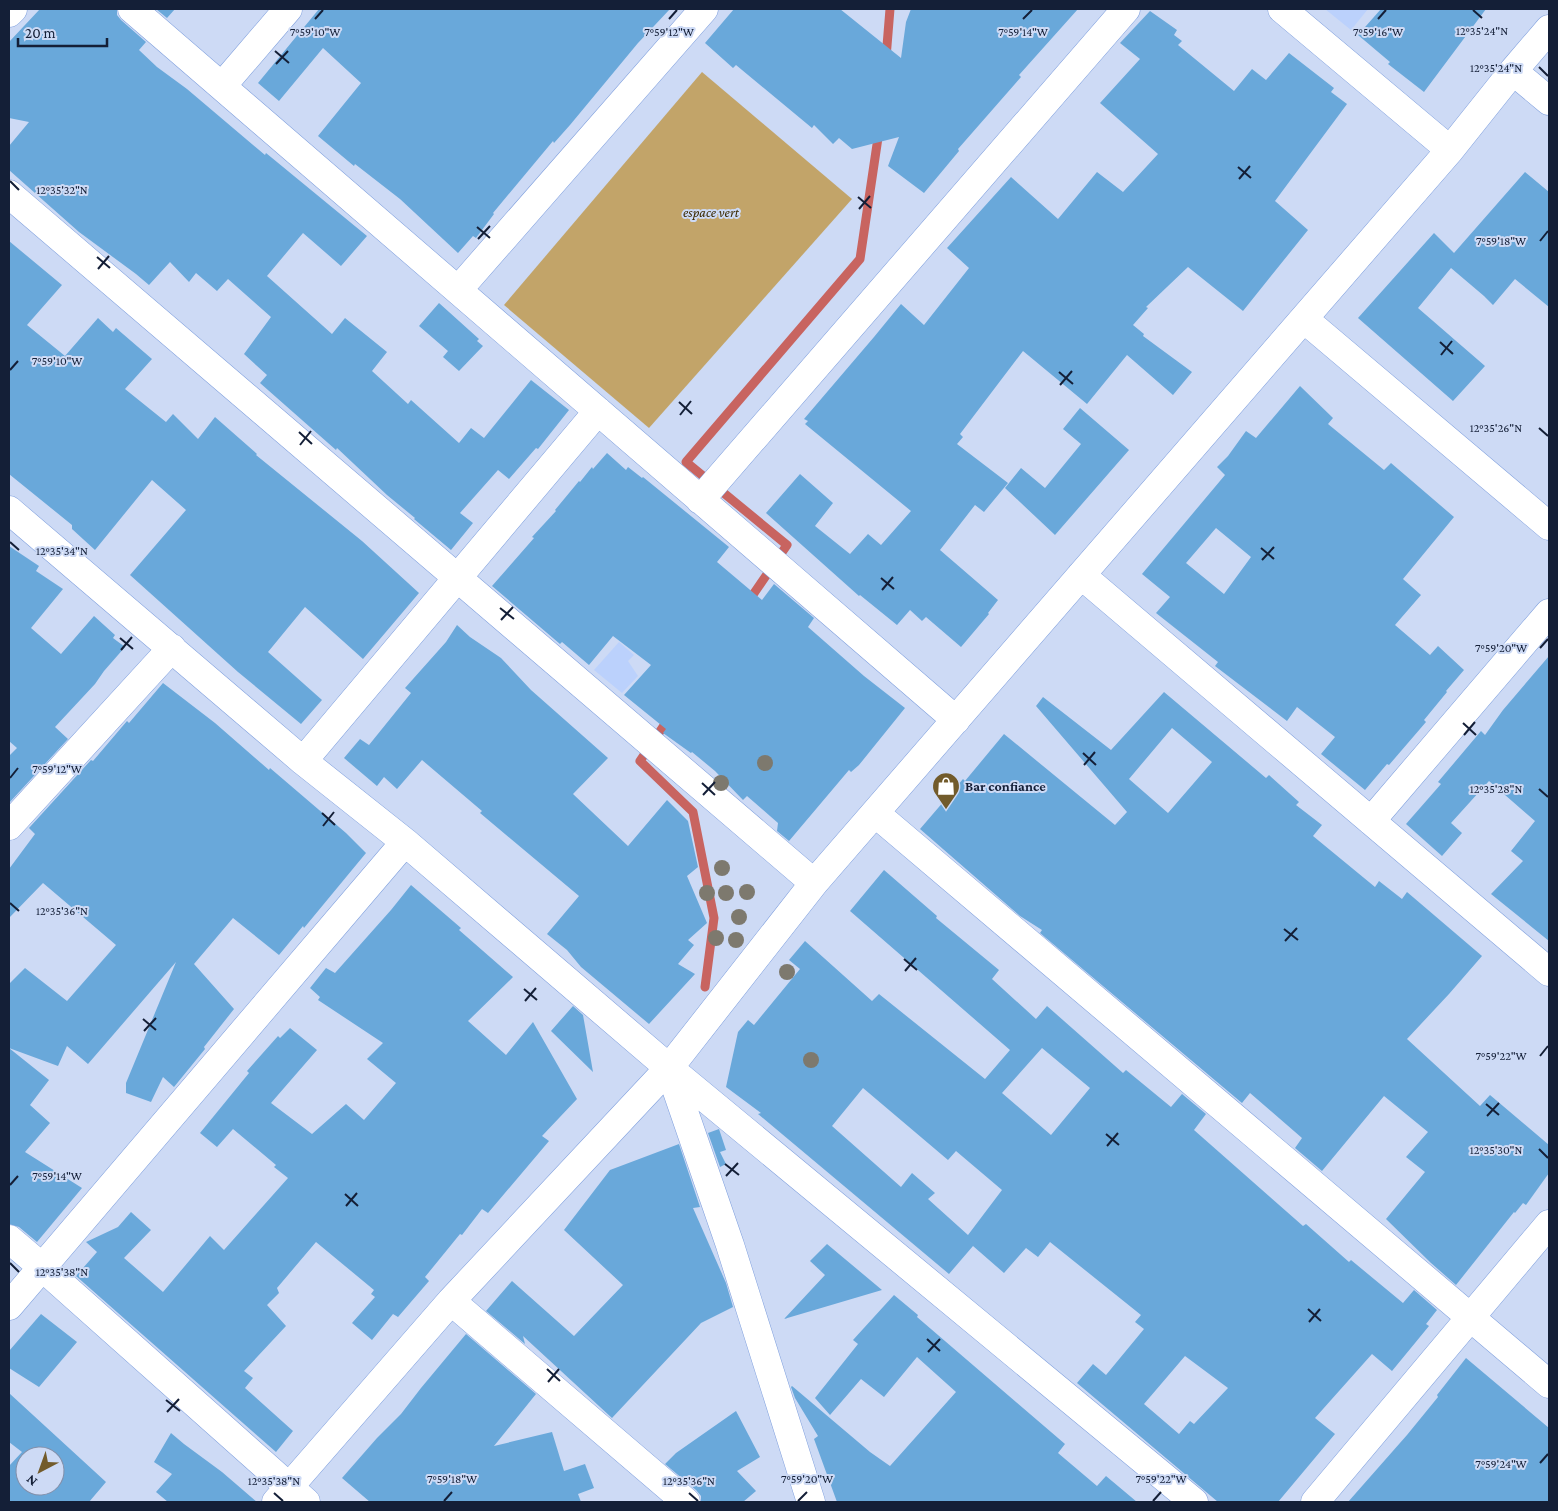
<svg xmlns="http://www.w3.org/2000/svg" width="1558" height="1511" viewBox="0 0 1558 1511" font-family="'Crimson Pro',serif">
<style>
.built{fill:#bbd1fc}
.green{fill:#c2a469}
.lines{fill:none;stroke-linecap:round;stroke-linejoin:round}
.stream{stroke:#c86460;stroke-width:9}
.building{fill:#69a8da;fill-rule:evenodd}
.minor-casing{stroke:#7f9fdd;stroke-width:29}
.minor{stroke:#fff;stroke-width:28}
.tree{fill:#7d796e}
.ticks{fill:none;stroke:#141f37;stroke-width:2}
.labels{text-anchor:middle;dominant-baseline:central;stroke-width:4;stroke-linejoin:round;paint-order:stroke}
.park-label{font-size:14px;font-style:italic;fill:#3c2a00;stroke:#cddaf5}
.poi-label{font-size:14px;font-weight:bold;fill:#141f37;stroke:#cddaf5;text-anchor:start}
.ticks-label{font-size:12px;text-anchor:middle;fill:#141f37;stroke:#cddaf5;stroke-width:4;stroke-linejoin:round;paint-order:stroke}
</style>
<rect width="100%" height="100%" fill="#cddaf5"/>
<path class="built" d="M1325,9H1368L1351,30Z
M619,642L634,655L628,661L638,676L622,693L594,670Z"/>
<path class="green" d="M702,72L852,199L649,428L504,305Z"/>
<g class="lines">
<path class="stream" d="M886,58L890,9
M748,602L787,545L686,462L860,259L879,131
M669,718L640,761L693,812L714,918L705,987"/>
</g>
<path class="building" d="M40,9H117V15L121,20L146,42L139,50L157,67L187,89L265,155L266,153L367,236L341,266L303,233L267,276L332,334L345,318L387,352L372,371L408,404L411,400L459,443L471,428L484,438L531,380L569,410L538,449L536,448L509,479L498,470L460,513L473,523L451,550L414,519L415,518L387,495L337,448L336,450L260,383L267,375L244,354L271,317L228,279L217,291L196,273L189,282L170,262L149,285L136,274L79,232L9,170V146L29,122L9,118V42Z
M156,9H175L167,18Z
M319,9H670L638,43L570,125L554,143L553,141L493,213L494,214L476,238L473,236L458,253L400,199L355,164L354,166L318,136L361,83L323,48L279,101L258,83Z
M734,9H840L901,58L906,22L911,9H1078L1019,75L1021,77L958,149L959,151L924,193L888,166L899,137L852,149L839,138L833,144L814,125L812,128L736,65L733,68L705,43Z
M1381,9H1486L1424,92L1388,64L1390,62L1358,35Z
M1150,11L1177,30L1174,35L1182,41L1178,45L1234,91L1252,69L1266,80L1289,53L1334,88L1331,92L1347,104L1275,201L1308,230L1243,311L1188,267L1146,307L1148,308L1133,325L1144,334L1143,336L1192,372L1173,395L1127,355L1087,404L1023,351L960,434L963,437L957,444L1008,483L984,512L975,505L940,550L998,600L988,613L989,614L961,647L926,617L922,621L910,610L897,625L860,595L859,596L766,513L800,474L833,503L815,526L850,554L868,534L881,545L911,511L805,424L808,421L804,419L874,337L901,304L924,325L969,268L947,248L1011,177L1058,219L1097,172L1123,192L1158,154L1100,103L1140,59L1120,43Z
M1525,172L1549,192V307L1515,279L1493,305L1484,296L1451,268L1418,308L1485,366L1453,401L1358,318L1434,233L1454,253Z
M9,241L62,285L27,325L65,356L98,318L113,332L116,328L152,359L125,389L166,422L173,414L198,439L215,417L257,454L256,455L362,541L419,593L363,659L305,607L268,652L322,700L301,724L238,672L130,575L186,510L152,480L95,550L72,529V525L9,474Z
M439,303L479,339L477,341L483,346L459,371L443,357L448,351L419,326Z
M1300,386L1333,418L1328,424L1384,470L1391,463L1454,517L1403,579L1421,595L1395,625L1430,655L1438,646L1464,670L1446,691L1447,692L1424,720L1426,722L1389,765L1387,764L1365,790L1321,754L1335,737L1297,707L1287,721L1215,666L1218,662L1156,613L1170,597L1142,574L1225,475L1217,467L1228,456L1246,431L1256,438ZM1216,528L1251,557L1224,594L1186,563Z
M1080,408L1129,450L1055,535L1005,488L1021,468L1045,488L1081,444L1063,429Z
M607,453L626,470L628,467L642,478L643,477L729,547L717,562L762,600L774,584L814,618L808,627L864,676L905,708L859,765L851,772L849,770L789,841L777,831L778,823L747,796L743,800L715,771L692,752L691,753L663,733L666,729L624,695L651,665L613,636L589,665L562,642L560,644L492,586L534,538L532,537L556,511L555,510L579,481L580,482L592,467L593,469Z
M9,546L39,566L36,571L63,589L31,628L61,654L94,616L115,635L113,638L125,647L104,671L95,684L55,727L68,739L9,803V756L17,748L9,741Z
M457,625L470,637L501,658L531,690L608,758L573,794L628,846L667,800L688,821L698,867L687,876L707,923L688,940L694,945L678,964L695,974L649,1024L581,967L567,950L547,934L579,896L480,813L482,811L422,760L397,789L384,777L377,786L344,758L360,739L369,745L411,693L405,688L446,642Z
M1549,656V941L1491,894L1523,861L1511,851L1535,821L1489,781L1451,823L1462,833L1442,856L1406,824L1441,784L1438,782L1481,731L1485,735L1503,710Z
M163,683L215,723L269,770L270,768L346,833L366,853L304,928L303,926L279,955L233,918L194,964L234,1009L204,1047L205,1049L174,1087L163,1077L151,1102L126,1093V1083L176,962L88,1064L67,1046L58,1066L9,1048V984L25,968L67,1001L116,945L43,883L9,918V869L35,834L29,828L91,760L93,761L127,721L129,723Z
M1164,692L1266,778L1269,775L1299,802L1296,805L1322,825L1313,836L1375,887L1379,881L1402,899L1407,892L1482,956L1449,994L1407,1039L1480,1106L1490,1095L1549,1145V1173L1526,1205L1523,1203L1515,1213L1514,1212L1456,1285L1431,1263L1386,1219L1425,1172L1406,1157L1428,1132L1384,1096L1322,1171L1295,1148L1302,1138L1250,1093L1242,1103L1040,933L1042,930L1020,916L920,829L963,779L965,781L1004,734L1115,825L1127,812L1036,706L1043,697L1111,750ZM1172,728L1212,762L1168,813L1129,779Z
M884,870L937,916L936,918L999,970L992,979L1036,1019L1047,1006L1123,1073L1126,1070L1171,1107L1182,1094L1206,1114L1194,1130L1303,1226L1306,1224L1349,1262L1351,1260L1403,1303L1414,1290L1437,1310L1426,1324L1429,1326L1392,1371L1372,1354L1315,1418L1335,1434L1278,1502H1218L1077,1383L1093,1364L1106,1375L1144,1329L1135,1322L1141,1315L1050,1242L1038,1257L1026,1248L1004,1273L973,1246L949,1274L758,1114L761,1113L726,1087L738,1032L748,1020L754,1025L800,969L789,960L805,941L872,1001L879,994L985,1079L1010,1050L850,911ZM1042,1048L1090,1088L1051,1135L1002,1093ZM863,1088L948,1160L956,1151L1002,1190L968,1235L928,1199L935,1193L912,1173L901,1187L832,1126ZM1185,1356L1228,1388L1194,1424L1190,1421L1179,1434L1144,1404Z
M411,885L461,928L459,930L513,977L468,1021L506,1055L533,1022L577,1099L542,1136L549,1141L488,1213L482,1209L462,1235L460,1234L425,1277L429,1281L398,1317L393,1314L372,1340L352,1323L375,1297L371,1294L374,1290L316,1242L277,1288L279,1293L267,1305L286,1326L244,1371L253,1378L245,1388L293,1431L276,1452L76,1276L97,1252L86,1242L118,1227L131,1212L151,1230L124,1258L163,1292L210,1236L224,1250L288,1178L274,1167L276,1165L233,1129L217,1147L200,1133L249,1073L247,1071L278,1036L280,1038L290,1028L317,1050L271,1103L312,1134L346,1104L364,1120L396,1083L367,1059L383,1043L318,1000L320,997L310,988L326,968L335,973L391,910Z
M573,1006L583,1015L593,1072L551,1031Z
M9,1048L49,1080L30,1105L50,1123L25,1152L82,1188L37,1242L19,1227L9,1224Z
M719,1129L726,1150L720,1152L726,1164L720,1167L708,1133Z
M679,1144L700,1207L693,1208L726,1283L733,1307L701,1323L612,1418L523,1336L525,1344L486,1311L512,1281L574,1336L623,1285L564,1230L610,1170Z
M827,1244L882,1290L784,1319L825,1275L810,1261Z
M894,1295L918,1315L917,1317L1065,1444L1058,1453L1097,1486L1106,1476L1137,1502H837L814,1439L818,1436L795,1398L791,1387L792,1386L870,1452L890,1466L956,1392L917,1357L884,1397L861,1379L830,1415L815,1398L858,1344L853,1340Z
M41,1314L77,1342L39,1387L9,1368V1351Z
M466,1334L536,1394L494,1446L552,1432L564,1471L585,1464L594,1488L578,1494L581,1502H370L342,1478L377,1438L401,1414L421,1388Z
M1466,1358L1549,1428V1502H1348L1407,1435L1438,1397L1437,1395Z
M9,1393L106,1482L89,1502H9V1466L22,1452L9,1442ZM25,1456H55V1486H25Z
M736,1411L760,1457L737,1471L756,1491L743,1502H701V1496L696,1490L665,1464L676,1453Z
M171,1433L184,1444L222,1472L257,1502H168L156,1492L172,1474L154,1462Z"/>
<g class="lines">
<g class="minor-casing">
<path id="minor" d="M132,9L956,720
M1282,9L1450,150
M9,13L13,9
M1513,71L1549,101
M222,86L288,9
M9,194L814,883
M458,290L704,9
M1304,319L1549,526
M700,500L1126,9
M9,510L303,761L405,842L669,1068L1194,1502
M1081,575L1549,972
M303,761L598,411
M875,813L1549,1384
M1371,821L1549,613
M9,826L172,648
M669,1068L730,1245L811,1502
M9,1239L42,1267L306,1502
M451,1301L686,1502
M9,1306L405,842
M276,1502L451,1301L669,1068L814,883L1450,150L1513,71L1549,29
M1315,1502L1549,1224"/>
</g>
<use href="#minor" class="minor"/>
</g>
<g class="tree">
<circle cx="765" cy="763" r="8"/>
<circle cx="721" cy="783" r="8"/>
<circle cx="722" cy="868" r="8"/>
<circle cx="747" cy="892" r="8"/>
<circle cx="707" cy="893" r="8"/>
<circle cx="726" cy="893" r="8"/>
<circle cx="739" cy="917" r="8"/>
<circle cx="716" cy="938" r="8"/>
<circle cx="736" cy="940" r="8"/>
<circle cx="787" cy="972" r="8"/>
<circle cx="811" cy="1060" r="8"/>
</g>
<path class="ticks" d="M1473,10L1482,18M315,19L323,10M669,19L677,10M1023,19L1032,10M1378,19L1386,10M275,51L289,63M276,64L288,51M1539,67L1548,76M1238,167L1251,178M1239,179L1250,166M10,181L19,190M858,197L871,208M859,209L870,196M477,227L490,238M478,239L490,226M1540,241L1548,231M97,257L110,268M98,269L109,256M1440,342L1453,354M1441,355L1452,341M10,370L18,361M1059,372L1073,384M1060,385L1072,371M679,402L692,414M680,415L691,401M1539,428L1548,436M299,432L312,444M300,445L311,431M10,542L19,550M1261,548L1274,559M1262,560L1274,547M881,578L894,589M882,590L893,577M500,608L514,619M501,620L513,607M120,638L133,649M1540,648L1548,639M121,650L132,637M1463,723L1476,735M1464,735L1475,722M1083,753L1096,765M1084,765L1095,752M10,778L18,768M702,783L715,795M1539,789L1548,797M703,795L715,782M322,813L335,825M323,826L334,812M10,903L19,911M1284,929L1298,940M1285,941L1297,928M904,959L917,970M905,971L916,958M524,989L537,1000M525,1001L536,988M143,1019L156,1030M144,1031L156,1018M1540,1056L1548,1046M1486,1104L1499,1115M1487,1116L1499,1103M1106,1134L1119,1145M1107,1146L1118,1133M1539,1149L1548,1158M725,1164L739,1175M726,1176L738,1163M10,1185L18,1176M345,1194L358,1206M346,1206L357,1193M10,1263L19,1272M1308,1309L1321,1321M1309,1322L1320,1309M927,1339L940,1351M928,1352L940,1339M547,1369L560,1381M548,1382L559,1369M166,1400L180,1411M167,1412L179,1399M1540,1463L1548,1454M274,1493L283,1501M689,1493L698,1501M444,1501L452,1492M798,1501L807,1492M1153,1501L1161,1492"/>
<defs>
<g id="shop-pin" transform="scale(1.4375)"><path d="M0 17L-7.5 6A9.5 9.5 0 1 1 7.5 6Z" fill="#725b2b" stroke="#cddaf5"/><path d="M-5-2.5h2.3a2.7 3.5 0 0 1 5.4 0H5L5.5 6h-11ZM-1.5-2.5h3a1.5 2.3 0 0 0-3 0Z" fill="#fff"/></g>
</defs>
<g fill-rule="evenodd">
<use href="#shop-pin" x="946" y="786"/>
</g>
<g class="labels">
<g class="park-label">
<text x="711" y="212">espace vert</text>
</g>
<g class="poi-label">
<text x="965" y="786">Bar confiance</text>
</g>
</g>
<g class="ticks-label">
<text x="1482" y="35">12°35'24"N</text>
<text x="315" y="36">7°59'10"W</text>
<text x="669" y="36">7°59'12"W</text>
<text x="1023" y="36">7°59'14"W</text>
<text x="1378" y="36">7°59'16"W</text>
<text x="1496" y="72">12°35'24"N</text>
<text x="62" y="194">12°35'32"N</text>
<text x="1501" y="245">7°59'18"W</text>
<text x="57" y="365">7°59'10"W</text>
<text x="1496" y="432">12°35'26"N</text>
<text x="62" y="555">12°35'34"N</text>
<text x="1501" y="652">7°59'20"W</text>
<text x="57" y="773">7°59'12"W</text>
<text x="1496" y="793">12°35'28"N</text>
<text x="62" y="915">12°35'36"N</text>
<text x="1501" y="1060">7°59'22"W</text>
<text x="1496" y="1154">12°35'30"N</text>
<text x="57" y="1180">7°59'14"W</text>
<text x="62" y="1276">12°35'38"N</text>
<text x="1501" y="1468">7°59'24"W</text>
<text x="452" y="1483">7°59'18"W</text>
<text x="807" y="1483">7°59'20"W</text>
<text x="1161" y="1483">7°59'22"W</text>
<text x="274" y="1485">12°35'38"N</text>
<text x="689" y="1485">12°35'36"N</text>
</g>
<rect width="1558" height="1511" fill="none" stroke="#141f37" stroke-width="20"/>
<g transform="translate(40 1471) rotate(221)"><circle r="24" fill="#cddaf5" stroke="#838fa9"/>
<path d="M0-4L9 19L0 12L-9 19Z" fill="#725b2b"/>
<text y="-8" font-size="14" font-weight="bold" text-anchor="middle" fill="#141f37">N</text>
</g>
<path d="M18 38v8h89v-8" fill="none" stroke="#141f37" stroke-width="2.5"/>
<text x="25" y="38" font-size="15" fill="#141f37" stroke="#cddaf5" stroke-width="4" paint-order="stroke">20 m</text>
</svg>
